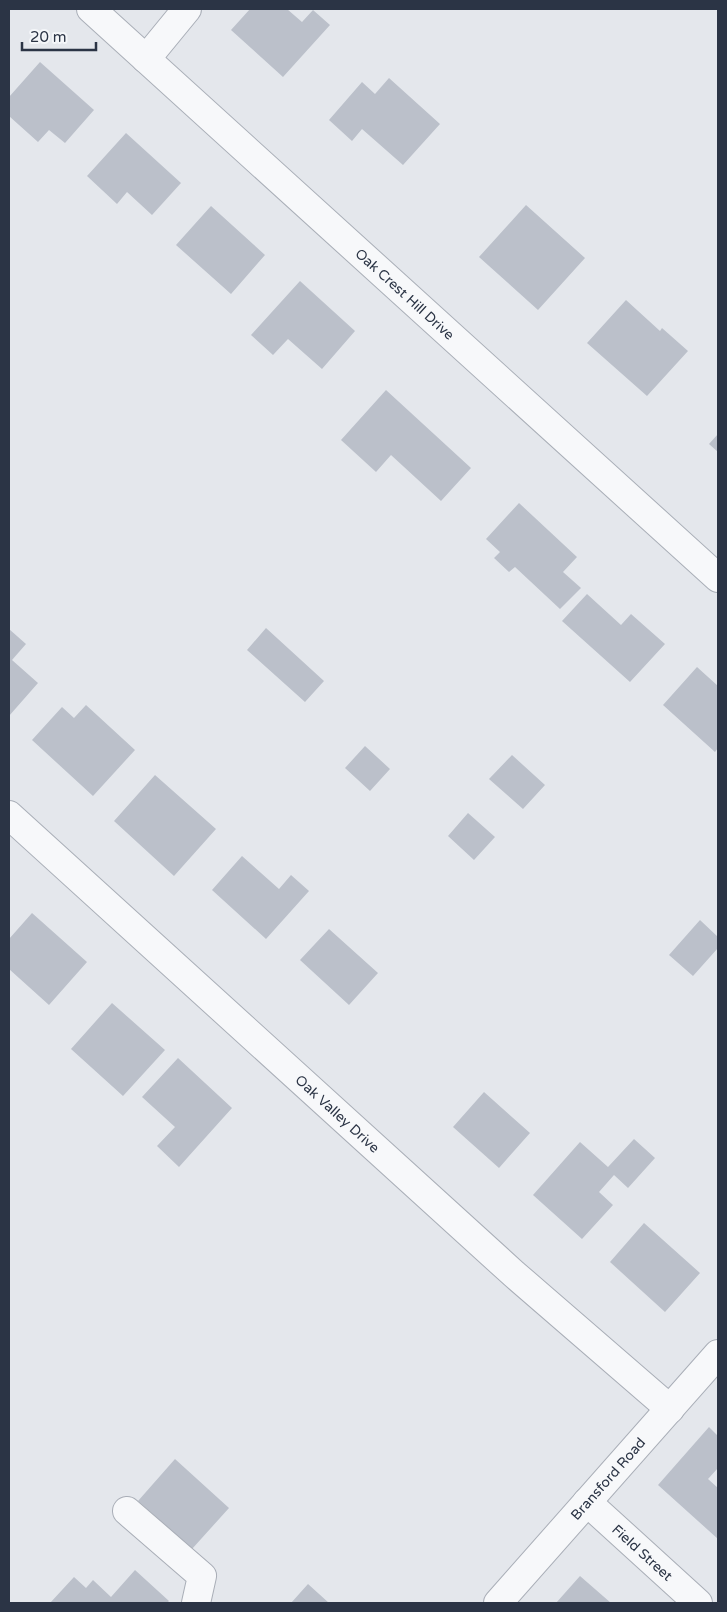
<svg xmlns="http://www.w3.org/2000/svg" width="727" height="1612" viewBox="0 0 727 1612" font-family="'Varela Round',sans-serif">
<style>
.building{fill:#bbc0ca}
.lines{fill:none;stroke-linecap:round;stroke-linejoin:round}
.minor-casing{stroke:#a9aeb7;stroke-width:30}
.minor{stroke:#f7f8fa;stroke-width:28}
.labels{text-anchor:middle;dominant-baseline:central;stroke-width:4.5;stroke-linejoin:round;paint-order:stroke}
.street-label{font-size:14px;fill:#2b3445;stroke:#f4f6f9}
</style>
<rect width="100%" height="100%" fill="#e4e7ec"/>
<path class="building" d="M250,9H287L302,22L313,10L330,25L283,77L231,30Z
M40,62L94,110L65,143L49,130L38,142L9,116V97Z
M389,78L440,124L403,165L362,129L352,141L329,120L362,82L375,94Z
M126,133L181,183L152,215L127,192L117,204L87,176Z
M526,205L585,258L538,310L479,257Z
M211,206L265,255L231,294L176,245Z
M300,281L355,331L322,369L288,339L273,355L251,335Z
M626,300L660,331L662,328L688,351L647,396L587,343Z
M386,390L471,468L441,501L391,455L376,472L341,440Z
M718,434V452L709,444Z
M519,503L577,557L563,572L581,588L560,609L515,567L509,572L494,558L500,552L486,539Z
M587,594L621,625L631,614L665,644L630,682L562,621Z
M266,628L324,681L305,702L247,650Z
M9,629L26,644L12,660L38,683L9,716Z
M697,667L718,686V748L715,752L663,705Z
M86,705L135,750L93,796L32,740L62,707L74,718Z
M365,746L390,769L370,791L345,768Z
M512,755L545,785L523,809L489,779Z
M155,775L216,829L174,876L114,821Z
M468,813L495,837L474,860L448,836Z
M242,856L279,889L291,875L309,891L266,939L212,890Z
M32,913L87,962L49,1005L9,969V939Z
M700,920L718,937V948L693,976L669,955Z
M329,929L378,973L349,1005L300,960Z
M112,1003L165,1050L123,1096L71,1049Z
M178,1058L232,1108L179,1167L157,1146L175,1127L142,1097Z
M484,1092L530,1133L499,1168L453,1127Z
M634,1139L655,1158L628,1188L614,1175L599,1192L613,1205L582,1239L533,1195L580,1142L608,1167Z
M644,1223L700,1273L665,1312L610,1262Z
M709,1427L718,1436V1468L708,1479L718,1488V1539L658,1485Z
M175,1459L229,1508L192,1549L138,1501Z
M135,1570L169,1601L167,1603H50L74,1577L86,1588L93,1580L111,1597Z
M580,1576L611,1603H556Z
M308,1584L329,1603H291Z"/>
<g class="lines">
<g class="minor-casing">
<g id="minor">
<path id="s1" d="M91,9L718,578"/>
<path d="M146,59L187,9"/>
<path id="s2" d="M9,815L514,1274L670,1409"/>
<path id="s3" d="M587,1502L698,1603"/>
<path d="M127,1511L202,1576L196,1603"/>
<path id="s4" d="M498,1603L718,1354"/>
</g>
</g>
<use href="#minor" class="minor"/>
</g>
<g class="labels">
<g class="street-label">
<text stroke="none"><textPath href="#s1" startOffset="424">Oak Crest Hill Drive</textPath></text>
<text stroke="none"><textPath href="#s2" startOffset="444">Oak Valley Drive</textPath></text>
<text stroke="none"><textPath href="#s4" startOffset="166">Bransford Road</textPath></text>
<text stroke="none"><textPath href="#s3" startOffset="75">Field Street</textPath></text>
</g>
</g>
<rect width="727" height="1612" fill="none" stroke="#2b3445" stroke-width="20"/>
<path d="M22 42v8h74v-8" fill="none" stroke="#2b3445" stroke-width="2.5"/>
<text x="30" y="42" font-size="15" fill="#2b3445" stroke="#f4f6f9" stroke-width="4" paint-order="stroke">20 m</text>
</svg>
